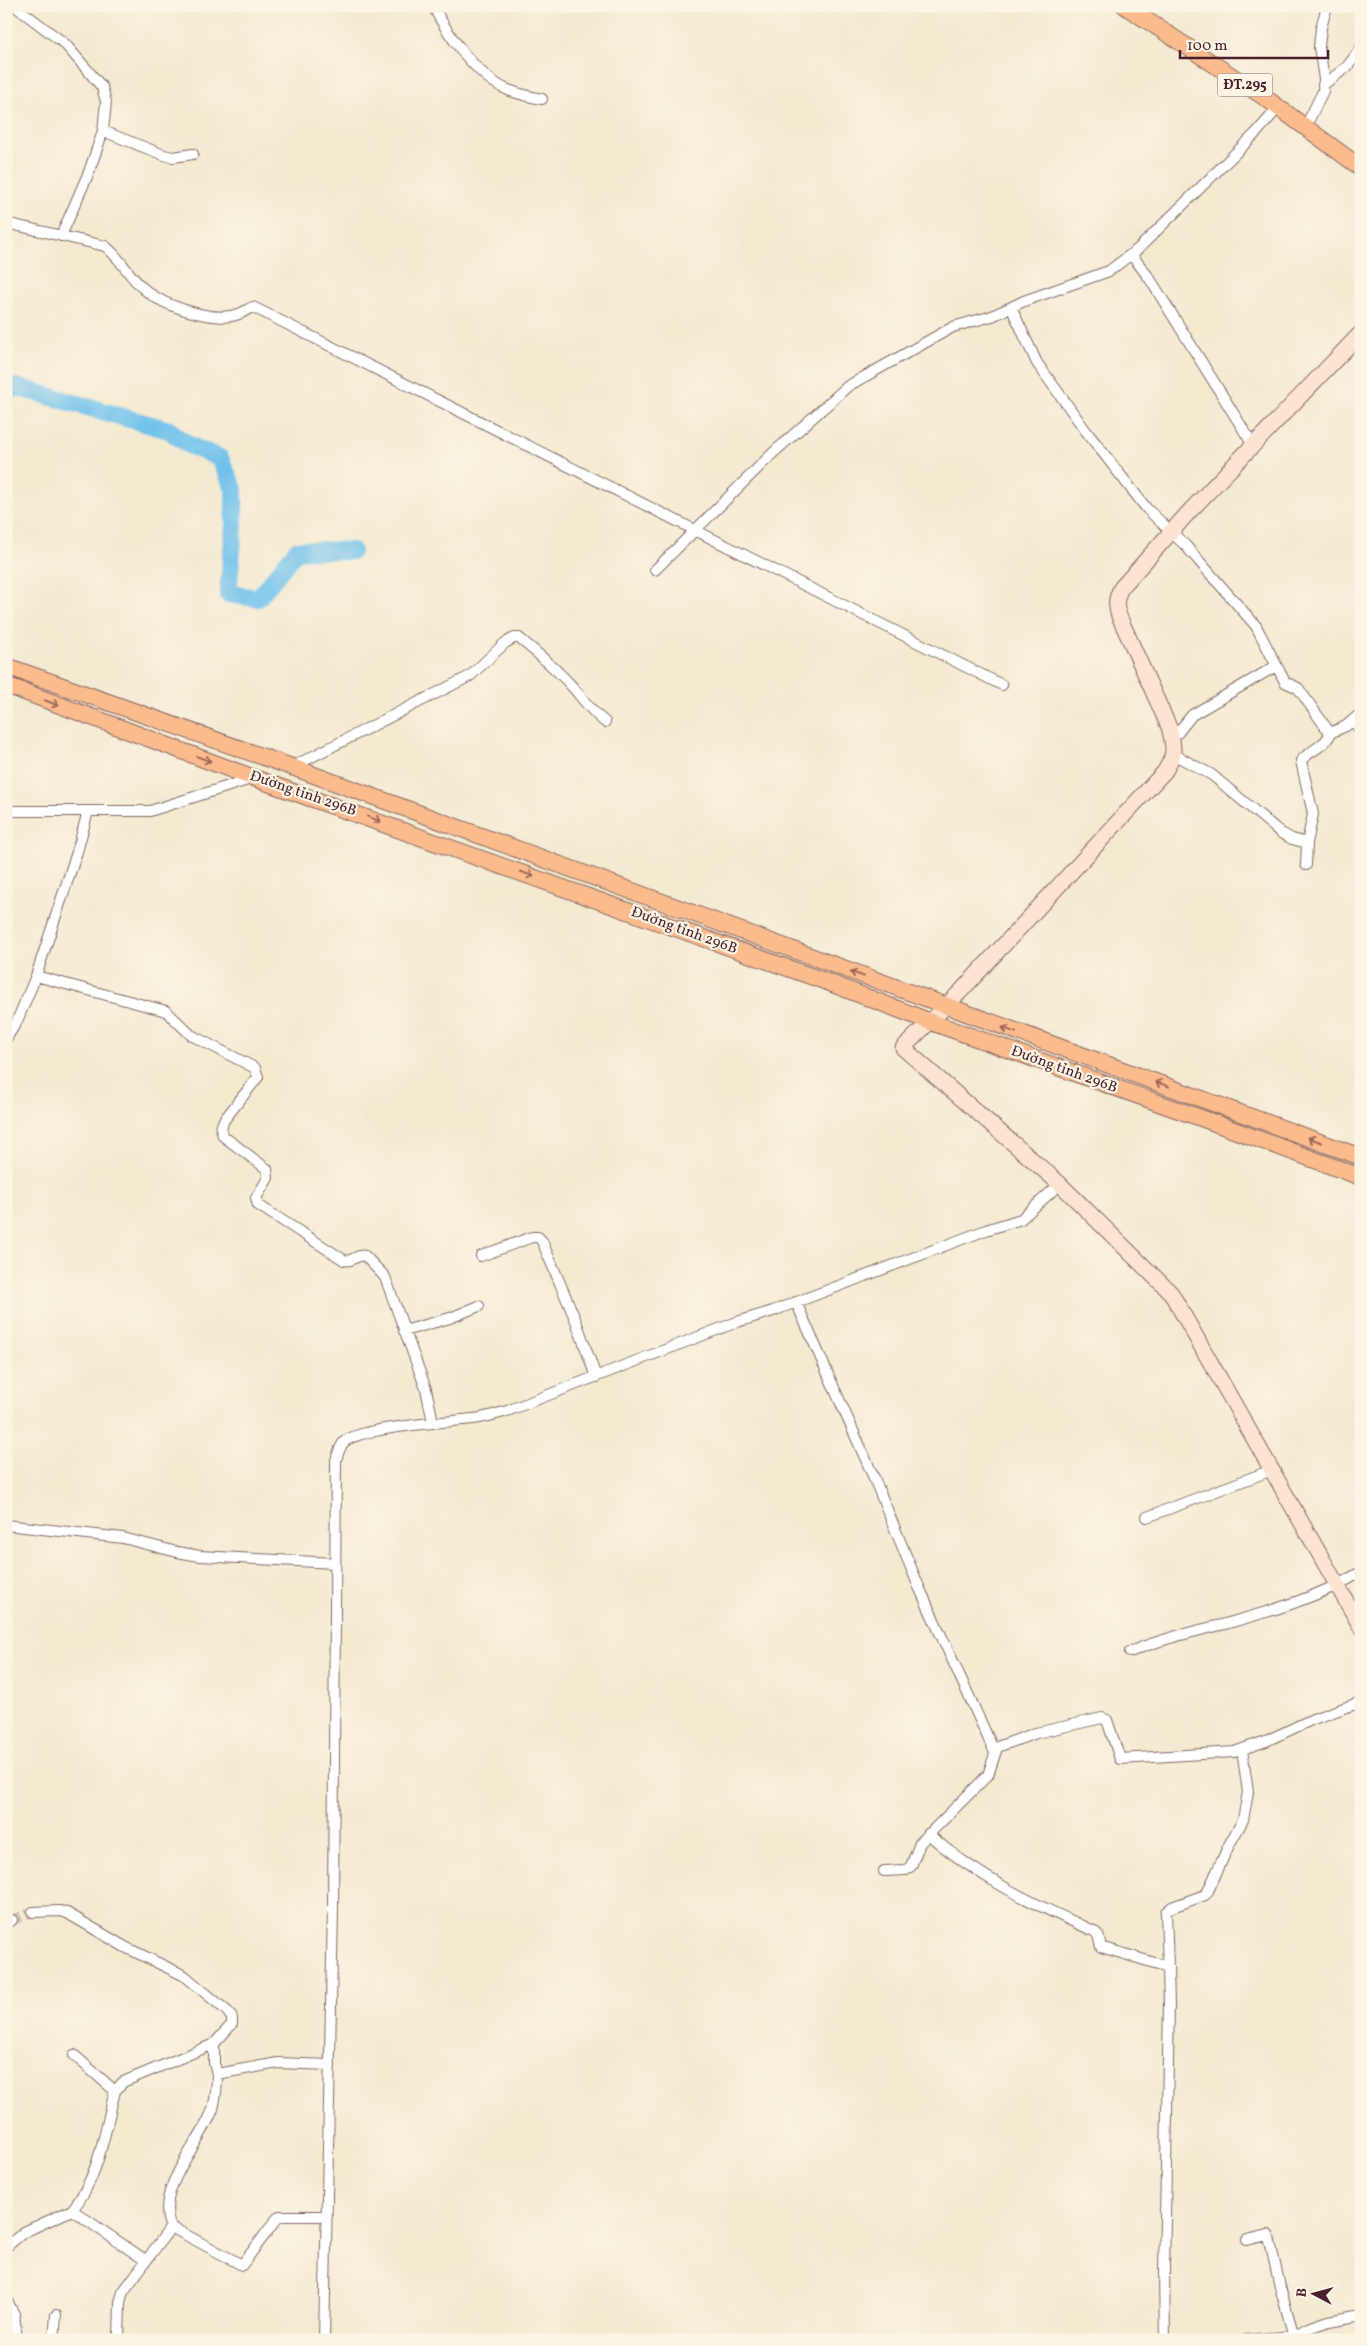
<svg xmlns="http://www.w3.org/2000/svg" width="1367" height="2346" viewBox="0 0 1367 2346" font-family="Vollkorn,serif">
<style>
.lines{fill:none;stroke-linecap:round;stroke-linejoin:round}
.river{stroke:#6fc1eb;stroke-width:18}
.street-tunnel{stroke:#d1c1af;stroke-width:10;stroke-dasharray:10 5;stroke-linecap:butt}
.street-casing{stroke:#856665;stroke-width:12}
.secondary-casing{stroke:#856665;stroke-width:17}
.primary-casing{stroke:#856665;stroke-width:18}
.street{stroke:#fff;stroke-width:10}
.secondary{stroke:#fde4d1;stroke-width:15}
.primary{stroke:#fbbb8c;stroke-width:16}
.oneway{stroke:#9a6557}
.labels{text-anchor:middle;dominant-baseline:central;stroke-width:4.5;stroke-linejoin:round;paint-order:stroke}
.shield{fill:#fcf5e5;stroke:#7f5f63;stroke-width:1}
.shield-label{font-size:14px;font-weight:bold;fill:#4a1f2b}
.street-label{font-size:15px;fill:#4a1f2b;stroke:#fcf5e5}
</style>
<rect width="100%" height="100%" fill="#fcf5e5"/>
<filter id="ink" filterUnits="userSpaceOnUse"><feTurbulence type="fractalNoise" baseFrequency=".02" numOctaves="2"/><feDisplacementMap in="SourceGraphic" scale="10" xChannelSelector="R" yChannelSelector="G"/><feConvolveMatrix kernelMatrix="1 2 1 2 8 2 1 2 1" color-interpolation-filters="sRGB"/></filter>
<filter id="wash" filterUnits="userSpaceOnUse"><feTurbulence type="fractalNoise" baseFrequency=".0096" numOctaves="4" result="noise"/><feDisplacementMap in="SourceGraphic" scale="20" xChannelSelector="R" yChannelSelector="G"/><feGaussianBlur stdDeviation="1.12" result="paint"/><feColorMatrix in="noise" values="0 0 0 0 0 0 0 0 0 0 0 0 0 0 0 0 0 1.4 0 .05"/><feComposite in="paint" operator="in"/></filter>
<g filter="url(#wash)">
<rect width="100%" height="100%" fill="#f3ead0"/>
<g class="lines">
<path class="river" d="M6,393L17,387L169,430L189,445L220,458L234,489V526L228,594L258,598L297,550L352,551"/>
</g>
</g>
<g filter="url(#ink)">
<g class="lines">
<path class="street-tunnel" d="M12,1920L33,1912"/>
<g class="street-casing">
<path id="street" d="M15,6L65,44L102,87L106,102L103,131L89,172L61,236
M403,6H405
M433,6C448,35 477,77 508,90C519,94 531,97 542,99
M1323,85L1347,67L1361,48
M1305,128L1323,91L1324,79L1319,47L1321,28L1327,6
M103,131L164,155L173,157L193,154
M6,223L105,246C121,258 129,277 144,289C163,306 214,323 239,314C244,312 248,309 253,307L1002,685
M1131,254L1150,279L1253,445
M1011,307L1037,363L1086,431L1147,509L1185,545L1256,626L1285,682L1298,688L1330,733C1328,745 1308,751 1301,761L1313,814L1307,843L1306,865
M655,570L773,453L848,386L953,327L992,316L1024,301L1109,271L1138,249L1257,132L1278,108
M1353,721L1361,731
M1330,733L1346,726L1361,713
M1172,740L1192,715L1276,666
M1173,754L1212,775L1281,833L1292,839L1307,843
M292,767L470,676L505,643L514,638H519C536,652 552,665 567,681C580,694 589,710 605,722
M6,811H88
M36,976L77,852L88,811H150L254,778
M6,1039L17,1021L36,976L166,1011L191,1035L255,1068L258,1077L224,1120L221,1128L223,1136L267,1169L268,1178L256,1198L258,1205L344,1260C353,1263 357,1253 365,1256L385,1277L426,1389L433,1422
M481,1256L532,1237H538L542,1241L576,1321L596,1377
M796,1302L874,1478L919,1587L995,1753
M404,1331L450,1318L479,1306
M1147,1517L1272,1470
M6,1525L123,1538L177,1552L200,1556L335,1563
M1130,1652C1160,1639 1193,1632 1225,1624C1272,1611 1319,1597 1361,1572
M928,1834C980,1879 1032,1903 1094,1931L1098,1935L1101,1947L1168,1967L1169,2005L1164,2272L1165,2340
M884,1871L906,1870L911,1866L920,1843L988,1775L997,1748L1000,1746L1036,1733L1102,1718L1107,1720L1120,1759L1234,1752L1266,1741L1313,1719L1361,1702
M33,1912L60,1911L67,1913L125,1947L185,1976L227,2011L232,2018V2024L214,2044V2063L217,2074L278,2063L330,2065
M6,1923L12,1920
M1168,1967L1166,1912L1172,1907L1205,1895L1208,1891L1229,1845L1243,1820L1248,1792L1242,1750
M74,2055L115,2091
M217,2074C217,2085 216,2097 213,2109C202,2142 153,2190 171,2227L242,2265L279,2216H327
M1247,2240L1268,2235L1269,2237L1280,2287L1295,2340
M6,2247L24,2232L72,2210
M145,2260L72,2210C99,2178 105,2130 115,2091L123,2082L214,2044
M6,2299L14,2314L17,2340
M54,2340L56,2315
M119,2340L120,2302L123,2292L171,2227
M324,2340L333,1910L336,1460C338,1454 340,1446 344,1442C360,1427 449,1422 473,1419C485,1418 496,1414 507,1411L737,1322L773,1311L986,1230L1021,1219L1060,1184
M1246,2340L1293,2336L1308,2328L1329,2321L1361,2315"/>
</g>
<g class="secondary-casing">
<path id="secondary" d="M1361,333L1188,513L1121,588C1116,598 1115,605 1119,616L1169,727C1174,747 1176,753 1165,771L961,991L903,1048L1060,1184L1171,1293L1361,1627"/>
</g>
<g class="primary-casing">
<path id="primary" d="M1125,6L1267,99L1361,168
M6,666L292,767L1361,1157
M6,685L254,778L830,983L931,1022L1212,1122L1361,1177"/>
</g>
<use href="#street" class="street"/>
<use href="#secondary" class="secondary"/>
<use href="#primary" class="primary"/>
</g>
<defs><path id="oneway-shaft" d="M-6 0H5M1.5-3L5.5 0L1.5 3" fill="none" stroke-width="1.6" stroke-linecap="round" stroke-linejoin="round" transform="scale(1.25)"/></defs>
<g class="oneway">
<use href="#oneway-shaft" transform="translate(52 703) rotate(21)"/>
<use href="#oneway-shaft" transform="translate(204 759) rotate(20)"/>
<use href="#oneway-shaft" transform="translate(374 819) rotate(20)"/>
<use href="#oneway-shaft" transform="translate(527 874) rotate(20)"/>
<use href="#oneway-shaft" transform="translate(857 974) rotate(-160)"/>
<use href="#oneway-shaft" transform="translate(1009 1030) rotate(-160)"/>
<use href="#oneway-shaft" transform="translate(1162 1084) rotate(-160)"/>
<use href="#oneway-shaft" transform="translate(1315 1140) rotate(-160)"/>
</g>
</g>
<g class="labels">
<rect class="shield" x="1217.5" y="73.5" width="55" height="23" rx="4"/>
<g class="shield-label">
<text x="1245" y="85">ĐT.295</text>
</g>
<g class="street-label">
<text transform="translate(303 794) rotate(19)">Đường tỉnh 296B</text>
<text transform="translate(684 931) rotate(20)">Đường tỉnh 296B</text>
<text transform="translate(1064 1070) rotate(20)">Đường tỉnh 296B</text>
</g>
</g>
<rect width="1367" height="2346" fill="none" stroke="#fcf5e5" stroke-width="25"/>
<g transform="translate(1314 2294) rotate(276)" stroke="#fcf5e5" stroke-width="4" paint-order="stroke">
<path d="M0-4L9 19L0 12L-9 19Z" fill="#4a1f2b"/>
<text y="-8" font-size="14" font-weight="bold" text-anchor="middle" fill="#4a1f2b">B</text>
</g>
<path d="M1180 50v8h148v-8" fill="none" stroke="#4a1f2b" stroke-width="2.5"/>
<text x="1187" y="50" font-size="15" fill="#4a1f2b" stroke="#fcf5e5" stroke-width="4" paint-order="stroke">100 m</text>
</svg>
